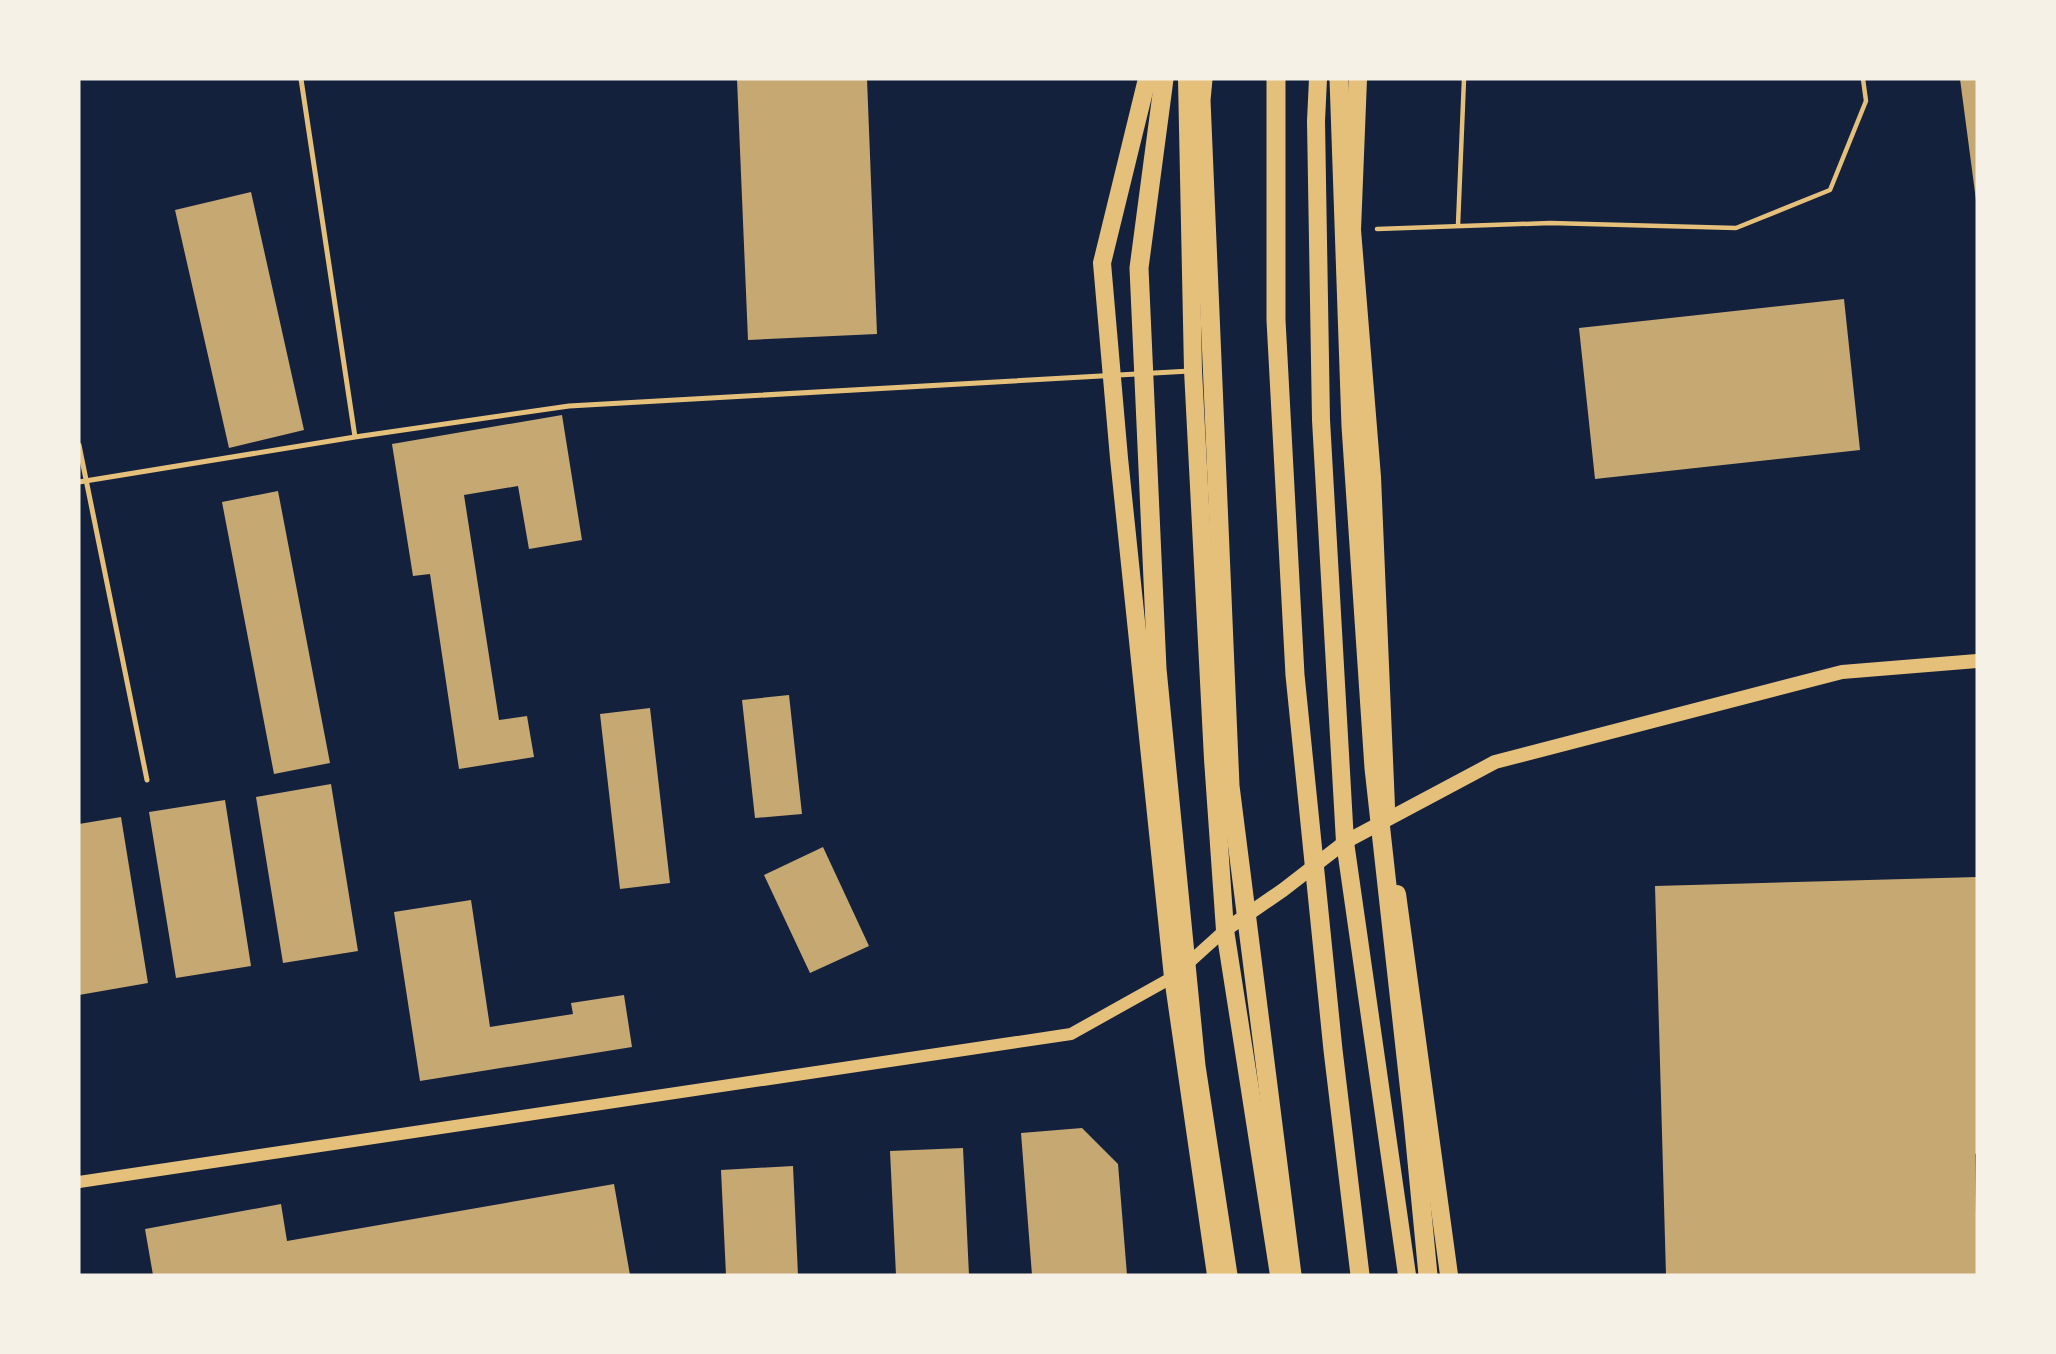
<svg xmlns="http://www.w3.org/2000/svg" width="2056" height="1354" viewBox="0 0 2056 1354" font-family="'PT Sans Narrow',sans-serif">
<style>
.building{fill:#c6a872}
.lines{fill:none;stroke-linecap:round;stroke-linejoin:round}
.path{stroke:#e5c07b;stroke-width:4.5}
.service{stroke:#e5c07b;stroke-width:5}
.tertiary{stroke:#e5c07b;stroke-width:12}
.secondary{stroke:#e5c07b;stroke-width:14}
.primary{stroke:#e5c07b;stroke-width:18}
.trunk{stroke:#e5c07b;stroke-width:19}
</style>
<rect width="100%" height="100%" fill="#14213d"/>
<path class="building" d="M737,79H867L877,334L748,340Z
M1960,79H1977V200H1976Z
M251,192L304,430L229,448L175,210Z
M1844,299L1860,450L1595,479L1579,328Z
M562,415L582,540L529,549L518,486L464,495L499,720L527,716L534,757L459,769L430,574L413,576L392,444Z
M278,491L330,763L274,774L222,502Z
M789,695L802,814L755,818L742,700Z
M650,708L670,883L620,889L600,714Z
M331,784L358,951L283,963L256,797Z
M225,800L251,966L176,978L149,812Z
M121,817L148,983L79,995V824Z
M823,847L869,946L810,973L764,875Z
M1977,877V1153L1975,1154L1977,1275H1666L1655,886Z
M471,900L490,1027L573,1014L571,1003L624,995L632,1047L420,1081L394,912Z
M1082,1128L1118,1164L1127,1275H1032L1021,1133Z
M963,1148L969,1275H896L890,1151Z
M793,1166L798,1275H726L721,1170Z
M614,1184L630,1275H153L145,1229L281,1204L287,1241Z"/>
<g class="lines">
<path class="path" d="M1458,225L1464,79
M1377,229L1550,223L1736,228L1830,190L1866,101L1863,79"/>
<path class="service" d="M301,79L355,437L569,406L1190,371
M79,445L147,780
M79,482L355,437"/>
<path class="tertiary" d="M79,1182L1071,1034L1173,977L1225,930"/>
<path class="secondary" d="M1225,930L1283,890L1345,842L1495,762L1842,672L1977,661"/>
<path class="primary" d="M1147,79L1102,263L1119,458L1173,977L1216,1275
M1187,79L1193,370L1213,759L1225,930L1279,1275
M1318,79L1316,121L1321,420L1345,842L1407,1275
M1358,79L1352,230L1372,477L1386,807
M1397,894L1449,1275"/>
<path class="trunk" d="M1164,79L1139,268L1157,669L1196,1066L1228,1275
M1203,79L1201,100L1230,786L1292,1275
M1276,79V320L1295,675L1333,1050L1360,1275
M1339,79L1351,426L1374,768L1413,1120L1428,1275"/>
</g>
<rect width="2056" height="1354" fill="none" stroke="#f6f1e7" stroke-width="161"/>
</svg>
